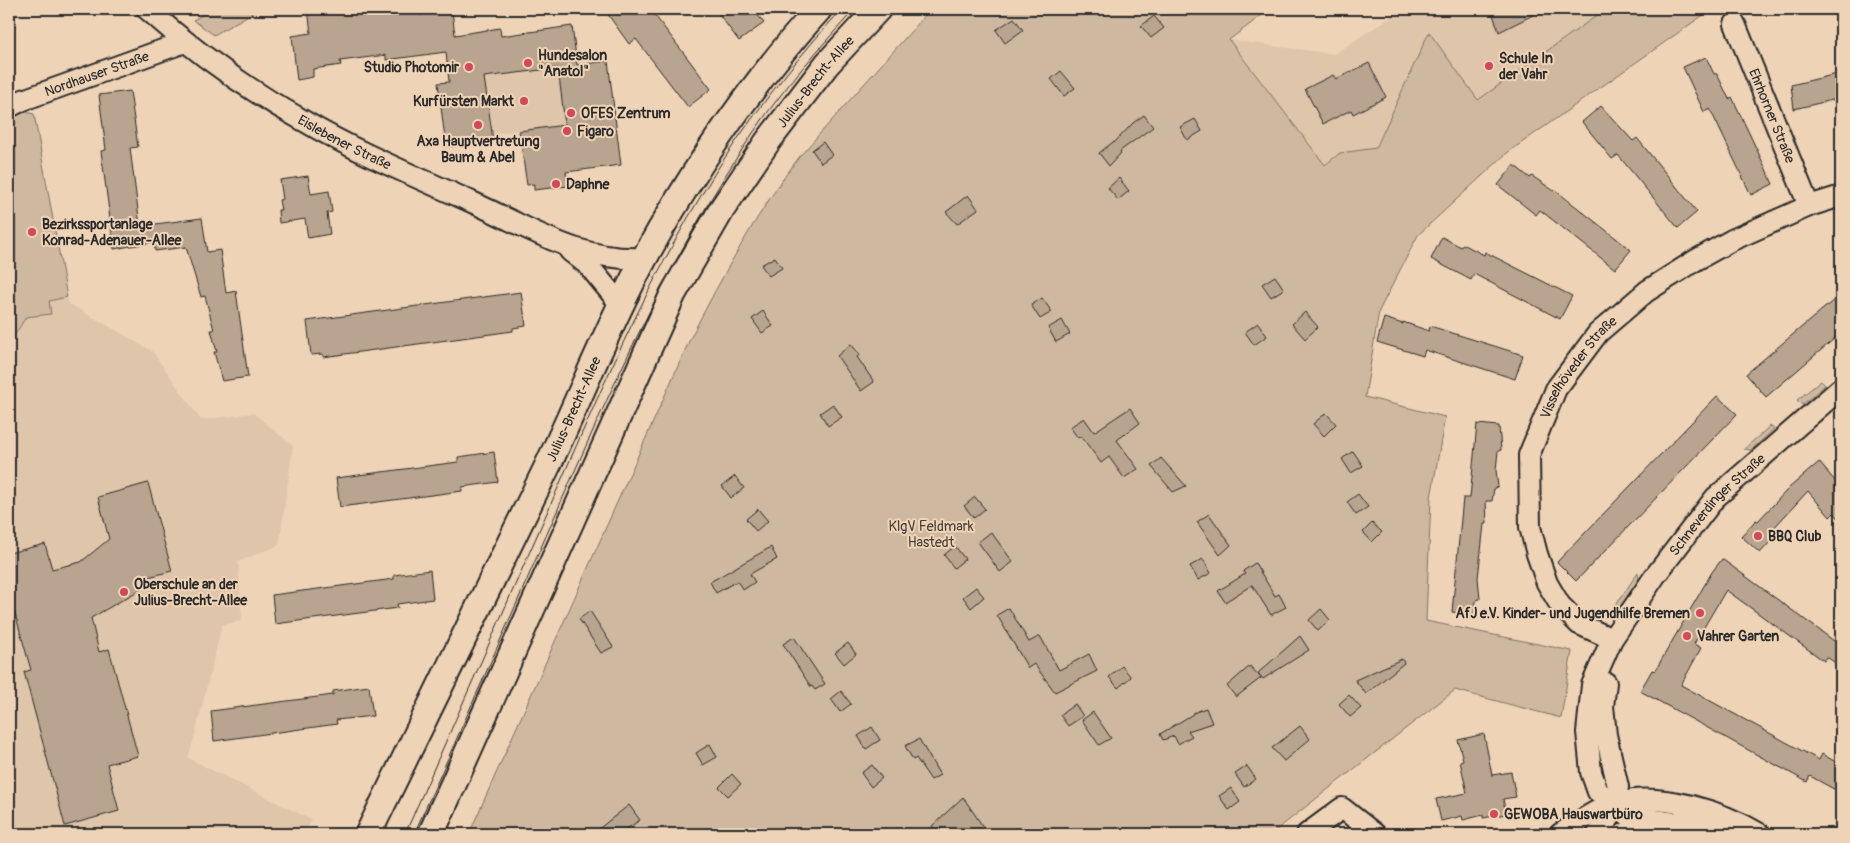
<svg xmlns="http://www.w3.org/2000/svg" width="1850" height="843" viewBox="0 0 1850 843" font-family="Pangolin,sans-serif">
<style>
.built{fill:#dfc5aa}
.green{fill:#cfb8a0;stroke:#7d7266}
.building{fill:#b9a48f;stroke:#2b2b2b}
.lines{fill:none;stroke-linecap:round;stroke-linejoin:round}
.minor-casing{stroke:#2b2b2b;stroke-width:24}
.major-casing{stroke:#2b2b2b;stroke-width:29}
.minor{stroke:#efd3b6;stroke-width:20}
.major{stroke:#efd3b6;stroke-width:25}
.tram{stroke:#2b2b2b;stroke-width:1}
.poi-dot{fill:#d1495b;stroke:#efd3b6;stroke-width:2}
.labels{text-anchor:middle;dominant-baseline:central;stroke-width:4;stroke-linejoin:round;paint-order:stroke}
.poi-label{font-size:14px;font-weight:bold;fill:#2b2b2b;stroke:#efd3b6;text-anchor:start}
.street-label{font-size:14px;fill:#2b2b2b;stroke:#efd3b6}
.park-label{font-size:14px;fill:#44403d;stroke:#efd3b6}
</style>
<rect width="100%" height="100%" fill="#efd3b6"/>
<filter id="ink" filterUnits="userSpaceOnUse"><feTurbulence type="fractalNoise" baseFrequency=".02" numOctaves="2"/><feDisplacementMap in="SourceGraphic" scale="10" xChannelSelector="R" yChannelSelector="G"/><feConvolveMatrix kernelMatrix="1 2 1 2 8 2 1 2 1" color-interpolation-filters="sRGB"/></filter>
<g filter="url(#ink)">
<path class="built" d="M1403,9H1606L1478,101L1429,33L1376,148L1340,153L1325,165L1229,40L1334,54Z
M558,68L565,125L492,134L484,77Z
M67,297L68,303L152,351L201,420L253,413L293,446L279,545L238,562L242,621L222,625L195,735L188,758L312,820L304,834H9V344L26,317L51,314L48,301Z"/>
<path class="green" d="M213,9H259L214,35L193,20Z
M931,9H1270L1229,40L1325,165L1340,153L1376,148L1429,32L1478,100L1606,9H1712L1507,153L1418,235L1379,311L1365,397L1445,417L1431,498L1426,621L1572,651L1561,718L1455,690L1271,834H469L691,337C723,275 757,212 800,156Z
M9,108L34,114L67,297L49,301L51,314L26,317L9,344Z
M1821,381L1825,385L1802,405L1797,400Z
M1770,426L1774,429L1751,450L1744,449Z
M1638,572L1639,580L1617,611L1610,618L1608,617Z"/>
<path class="building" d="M308,9H420V15L452,11L455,35L500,28L501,36L572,26L577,65L608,61L621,165L566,172L568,186L534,190V184L527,185L519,131L565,125L558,68L484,77L493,140L448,147L447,139H445L438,83L449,82L446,52L386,60V55L340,61L341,65L313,69V77L297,80L292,36L311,33Z
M604,9H650L711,89L688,107L636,39L629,44Z
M715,9H753L764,23L739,41Z
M1491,9H1545L1499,32Z
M1154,16L1164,28L1151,38L1141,26Z
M1014,18L1023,30L1005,43L996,30Z
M1706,57L1714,74H1717L1729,99L1732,97L1773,184L1751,195L1710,109L1704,112L1683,67Z
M1369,63L1386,97L1353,114L1351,110L1323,124L1305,89L1333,75L1336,79Z
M1061,71L1075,88L1064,96L1051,79Z
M1841,73V98L1794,109L1791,85Z
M130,91L138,147L130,148L140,226L202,218L207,252L220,250L226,293L236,291L248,377L222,381L214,352H217L211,330H214L205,296L201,297L186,247L155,251L154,242L114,249L101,151L106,150L99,95Z
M1601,106L1633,141L1637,138L1697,212L1678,228L1618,155L1612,159L1582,122Z
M1144,115L1153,127L1120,151L1121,153L1109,166L1099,153L1113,142L1114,143L1133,123Z
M1195,119L1202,131L1187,140L1180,127Z
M823,142L832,155L821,163L812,150Z
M1514,165L1530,178L1532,176L1554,191L1555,190L1631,250L1615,269L1540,210L1536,215L1498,185Z
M308,176L311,194L329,191L332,212L327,213L330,234L308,238L305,219L279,223L278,210H281L279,200L283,199L280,180Z
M1119,178L1129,191L1118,200L1108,188Z
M968,195L978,209L957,224L946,212Z
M1442,237L1461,247L1463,244L1484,255L1485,252L1572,296L1560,319L1474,274L1471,280L1431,259Z
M775,257L782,268L769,276L761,265Z
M1275,276L1284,289L1271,297L1262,284Z
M521,292L526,326L513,328V331L323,357V354L311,355L307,321Z
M1841,294V333L1766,397L1746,374Z
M1042,298L1052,312L1040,319L1031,305Z
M763,311L773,326L762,333L752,319Z
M1305,312L1318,327L1305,339L1292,324Z
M1384,318L1403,324V322L1429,331L1430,326L1523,355L1515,379L1425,350L1423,356L1377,342Z
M1062,320L1070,334L1056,342L1048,328Z
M1258,323L1267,336L1254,345L1245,332Z
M851,344L860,355L857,357L874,382L861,391L837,356Z
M1717,396L1737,414L1576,581L1557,562Z
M833,404L842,417L828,426L820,413Z
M1130,408L1140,423L1117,440L1138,469L1124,478L1109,457L1101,463L1081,436L1078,438L1070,427L1084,418L1094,432Z
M1326,413L1336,424L1324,436L1313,424Z
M1477,424L1499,426L1501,450L1498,451L1496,470L1498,487L1494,488L1492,501H1486L1487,524H1484L1478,578L1480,599L1476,600L1475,615L1452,612L1463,498H1470Z
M1353,451L1363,466L1351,473L1342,459Z
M494,452L498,482L462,487V491L340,507L336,478L458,462V457Z
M1161,458L1186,486L1173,492L1151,466Z
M1819,462L1841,488V521L1834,513L1830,517L1808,491L1770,532L1775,537L1760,553L1741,536L1756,520L1758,521L1789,488Z
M735,476L744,488L731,498L722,486Z
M148,483L172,571L140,579L143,588L91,618L99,652L109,649L138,756L107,764L119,811L65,826L24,672L31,670L12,603H9V553L45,544L52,569L81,562L109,539L98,497Z
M1358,494L1368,507L1356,515L1347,502Z
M975,497L985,509L974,518L964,506Z
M758,509L768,521L756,531L746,519Z
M1209,514L1231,545L1220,555L1197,522Z
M1372,523L1382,532L1372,542L1363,532Z
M991,532L1013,562L1000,572L978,542Z
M955,546L965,559L954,568L944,555Z
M771,547L777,559L750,574L755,582L743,590L737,581L716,593L710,582Z
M1203,559L1211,573L1198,580L1190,566Z
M1722,559L1841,646V667L1827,657L1824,661L1726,590L1694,644L1701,648L1681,685L1819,760L1822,754L1841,765V793L1810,776L1807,782L1640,691L1652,670L1655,671L1712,572Z
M1255,563L1275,596L1279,594L1286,607L1271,615L1252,585L1225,602L1218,591L1245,574L1243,571Z
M430,570L433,599L397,604L398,608L275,624L272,595L394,579V575Z
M976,587L984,597L971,608L963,597Z
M1009,608L1029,642L1040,636L1059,670L1089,654L1097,671L1055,692L1034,664L1028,668L997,615Z
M1321,609L1330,620L1318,631L1309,620Z
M590,611L613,647L601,653L579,619Z
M1300,636L1309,650L1263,679L1258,673Z
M794,637L825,684L815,690L812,686L811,687L783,644Z
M848,643L856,654L844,664L835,653Z
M1402,659L1404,663L1366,694L1355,680Z
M1122,666L1131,677L1118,688L1109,677Z
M1250,666L1261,678L1236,697L1227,686Z
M369,686L373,716L336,720L337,724L214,741L211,711L333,695V691Z
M841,691L851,704L840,712L831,699Z
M1349,695L1361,708L1350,717L1339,704Z
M1075,704L1083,716L1068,726L1060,715Z
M1206,708L1212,723L1188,731L1192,736L1178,744L1174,736L1163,740L1160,734L1193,714V713Z
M1093,712L1111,738L1099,745L1082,720Z
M1300,726L1310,739L1284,761L1272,748Z
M872,727L880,740L866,749L858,736Z
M1484,734L1492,775L1511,772L1516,797L1503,799L1506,814L1483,818V815L1463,820L1462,816L1441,821L1436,799L1467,793L1460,761L1463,760L1458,740Z
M919,739L940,775L931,780L916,758L913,760L905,746Z
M710,744L717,757L703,765L696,753Z
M872,765L882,778L871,787L861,773Z
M1247,766L1256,779L1244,787L1235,774Z
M732,774L741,784L728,796L719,787Z
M1231,788L1240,802L1229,810L1219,796Z
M963,797L988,834H937L932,826Z
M629,805L640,820L619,834H592Z"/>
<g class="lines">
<g class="minor-casing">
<g id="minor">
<path id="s1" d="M147,9C195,52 248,90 304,121C358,153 417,177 474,203C532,229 580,262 645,258"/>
<path id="s2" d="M1735,24L1809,206"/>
<path id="s3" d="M9,107L23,100L185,42"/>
<path d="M570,251L588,265L621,305"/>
<path id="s4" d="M1612,639L1579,624L1560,605L1547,583L1537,554L1530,527L1529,455L1556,389L1598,333L1647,291L1696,260L1732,240L1809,206L1841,196"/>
<path id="s5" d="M1674,823L1629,816L1615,803L1598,792L1591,772L1587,732L1592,685L1612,639L1655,576L1715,498L1841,388"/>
<path d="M1307,834L1342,808L1375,834"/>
<path d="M1560,834C1578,823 1597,808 1617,803C1660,791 1723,812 1760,834"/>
<path d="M1598,834L1610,817L1618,787L1606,735L1603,706L1606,683"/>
<path d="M1624,834C1654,822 1692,819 1723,826"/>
</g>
</g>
<g class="major-casing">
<g id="major">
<path id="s6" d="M368,834C428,712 488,590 547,467C580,398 608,325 645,257C694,168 751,84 819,9"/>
<path id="s7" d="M431,834L673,294L722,209L768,141L827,64L878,9"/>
</g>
</g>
<use href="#minor" class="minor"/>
<use href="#major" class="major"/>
<path class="tram" d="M405,834C452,728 499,621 546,515C600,392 653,266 728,153C762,102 801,54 842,9
M414,834C460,732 505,630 550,527C610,391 669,257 753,133C783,89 819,48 855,9"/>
</g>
</g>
<g class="poi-dot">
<circle cx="528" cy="63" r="5"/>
<circle cx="1489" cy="66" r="5"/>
<circle cx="469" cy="67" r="5"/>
<circle cx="524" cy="101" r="5"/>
<circle cx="571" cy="113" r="5"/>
<circle cx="478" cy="125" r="5"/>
<circle cx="567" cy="131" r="5"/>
<circle cx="556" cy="184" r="5"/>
<circle cx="32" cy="232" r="5"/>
<circle cx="1758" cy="536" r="5"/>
<circle cx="124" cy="592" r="5"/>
<circle cx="1700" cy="613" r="5"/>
<circle cx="1687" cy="636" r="5"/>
<circle cx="1494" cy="814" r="5"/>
</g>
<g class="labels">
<g class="poi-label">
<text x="538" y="55">Hundesalon<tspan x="538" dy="16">"Anatol"</tspan></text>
<text x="1499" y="58">Schule In<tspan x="1499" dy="16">der Vahr</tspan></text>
<text x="459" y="67" text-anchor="end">Studio Photomir</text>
<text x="514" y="101" text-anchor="end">Kurfürsten Markt</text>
<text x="581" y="113">OFES Zentrum</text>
<text x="577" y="131">Figaro</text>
<text x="478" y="141" text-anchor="middle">Axa Hauptvertretung<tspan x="478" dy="16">Baum &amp; Abel</tspan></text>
<text x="566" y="184">Daphne</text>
<text x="42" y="224">Bezirkssportanlage<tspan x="42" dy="16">Konrad-Adenauer-Allee</tspan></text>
<text x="1768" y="536">BBQ Club</text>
<text x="134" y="584">Oberschule an der<tspan x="134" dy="16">Julius-Brecht-Allee</tspan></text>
<text x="1690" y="613" text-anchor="end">AfJ e.V. Kinder- und Jugendhilfe Bremen</text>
<text x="1697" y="636">Vahrer Garten</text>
<text x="1504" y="814">GEWOBA Hauswartbüro</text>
</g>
<g class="street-label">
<text stroke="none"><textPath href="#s3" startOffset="94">Nordhauser Straße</textPath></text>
<text stroke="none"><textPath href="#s7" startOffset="848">Julius-Brecht-Allee</textPath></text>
<text stroke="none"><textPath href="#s2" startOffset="99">Ehrhorner Straße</textPath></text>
<text stroke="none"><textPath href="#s1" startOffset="239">Eislebener Straße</textPath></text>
<text stroke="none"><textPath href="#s4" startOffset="321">Visselhöveder Straße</textPath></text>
<text stroke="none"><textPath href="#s6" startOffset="472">Julius-Brecht-Allee</textPath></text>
<text stroke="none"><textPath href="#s5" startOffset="415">Schneverdinger Straße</textPath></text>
</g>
<g class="park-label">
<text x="931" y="526">KlgV Feldmark<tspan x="931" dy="16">Hastedt</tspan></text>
</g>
</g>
<rect width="1850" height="843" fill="none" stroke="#efd3b6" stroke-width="30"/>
<rect x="15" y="15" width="1820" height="813" fill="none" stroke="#2b2b2b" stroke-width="2" filter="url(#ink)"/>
</svg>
